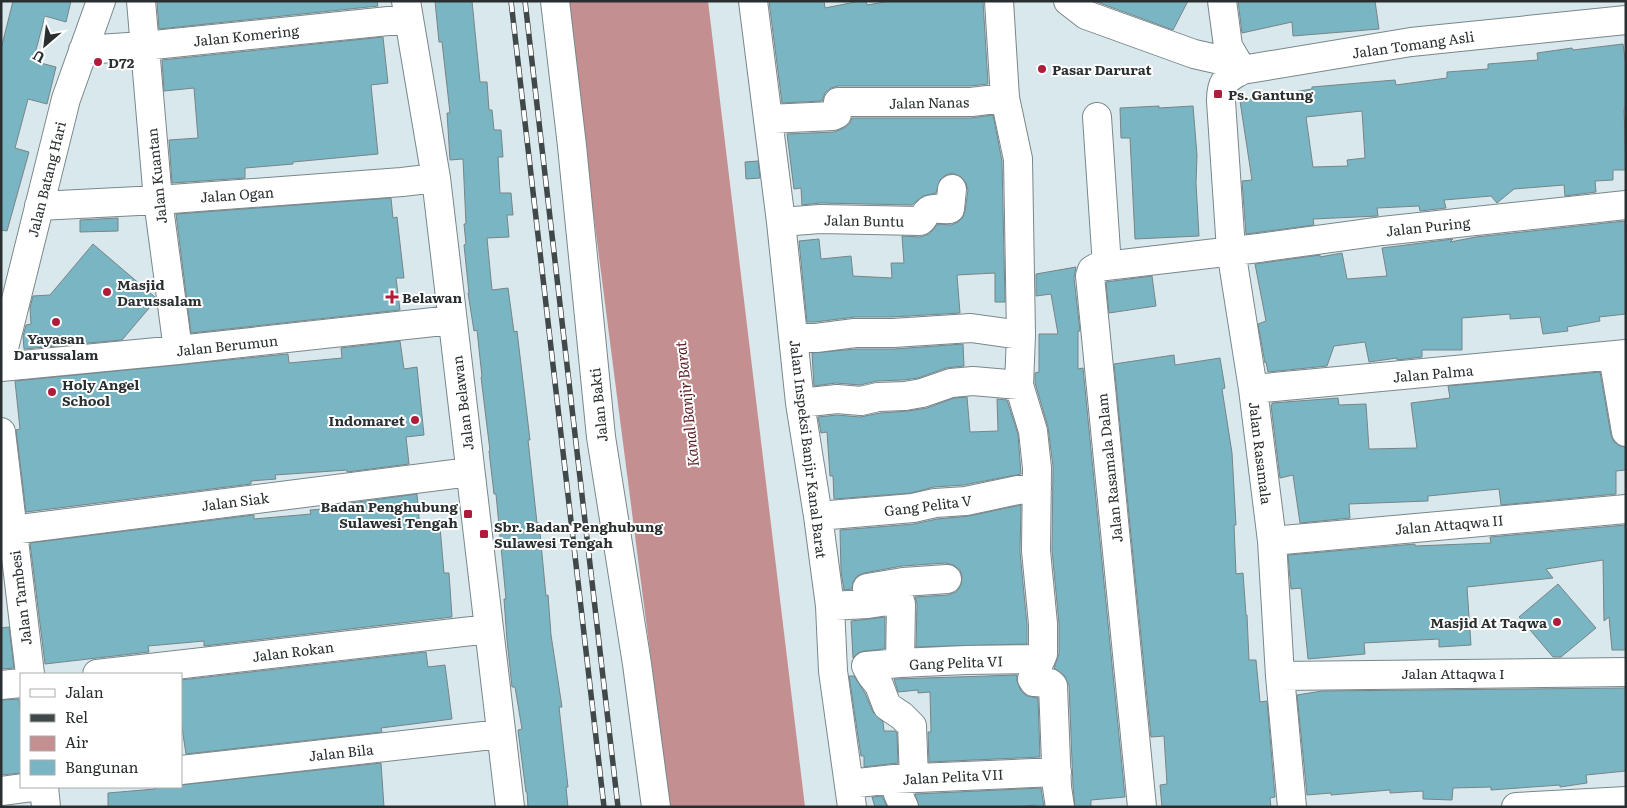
<svg xmlns="http://www.w3.org/2000/svg" width="1627" height="808" viewBox="0 0 1627 808" font-family="Literata,serif">
<style>
.water{fill:#c48f91}
.building{fill:#79b5c2;stroke:#778588;fill-rule:evenodd}
.lines{fill:none;stroke-linecap:round;stroke-linejoin:round}
.minor-casing{stroke:#79878a;stroke-width:30}
.minor{stroke:#fff;stroke-width:28}
.rail-casing{stroke:#414849;stroke-width:5.5}
.rail{stroke:#fff;stroke-width:4;stroke-dasharray:11;stroke-linecap:butt}
.poi-dot{fill:#b01c3b;stroke:#fff;stroke-width:2}
.labels{text-anchor:middle;dominant-baseline:central;stroke-width:4;stroke-linejoin:round;paint-order:stroke}
.street-label{font-size:14px;fill:#292f30;stroke:#fff}
.poi-label{font-size:14px;font-weight:bold;fill:#292f30;stroke:#fff;text-anchor:start}
.water-label{font-size:15px;font-style:italic;fill:#5c1c24;stroke:#fff}
</style>
<rect width="100%" height="100%" fill="#d9e8ec"/>
<path class="water" d="M566,1H708L805,807H670Z"/>
<path class="building" d="M13,1H71L66,22L45,16L33,61L56,67L47,104L28,99L15,148L29,152L7,231L1,230V49Z
M157,1H377L378,6L159,29Z
M435,1H472L480,82H487L489,110H492L494,130H501L503,157H498L500,193H511L513,215H507L509,237L487,238L492,290L508,288L514,332L517,331L530,440H528L537,523H539L546,596L548,595L551,635L562,707H559L568,787H566L568,807H528L527,792H526L518,730L522,729L515,687H512L507,640L504,599H506L496,494H494L489,451H490L481,377H482L477,330L474,331L468,293H469L464,245L466,244L464,224H466L463,159L450,160L447,113H450L442,42H439Z
M769,1H824L825,8L860,1H866L867,5L890,1H983L988,84L970,86H838L831,88L825,93L822,101L782,103Z
M1094,1H1188L1173,30Z
M1238,1H1375L1379,29L1293,36L1292,22L1242,33Z
M383,37L388,83L371,85L378,154L293,162V164L245,168V178L172,183L169,140L198,138L194,88L164,91L162,60Z
M1623,44L1626,65V109H1624L1626,170H1613V180L1595,181L1596,192L1565,196L1564,185L1514,189L1497,203L1491,196L1444,200L1446,208L1420,211L1419,206L1377,208L1378,216L1313,219L1314,225L1246,234L1242,181L1252,180L1240,101L1312,89V87L1395,80L1396,85L1447,78V72L1488,69V64L1538,60L1537,53L1572,48L1573,50ZM1362,111L1365,158L1347,160L1348,166L1313,167L1306,117Z
M1159,106V108L1193,106L1197,155L1196,183L1199,236L1135,239L1130,138H1121L1120,108Z
M993,115L1002,161L1005,302H995V273L957,275L960,313L892,317H855L815,322H807L799,241L819,239L821,259L851,256L853,276L892,278L891,263H904L902,236L920,237L929,234L938,224L951,225L958,222L963,217L965,211L968,190L966,183L961,177L953,173L946,175L940,180L936,193L923,196L912,205L820,203L802,205L801,188L794,189L787,134L834,132L844,128L850,123L852,118H971Z
M758,161L760,178L746,179L745,162Z
M391,198L393,218L397,217L404,278H396L400,310L191,333L176,214Z
M118,218V231L80,232V220Z
M1625,221L1626,314L1599,317L1600,321L1567,327L1568,331L1543,334L1540,317L1510,319V314L1462,318V350H1422V357L1397,360V358L1369,362L1365,342L1334,346L1327,366L1268,372L1266,362L1265,363L1258,324L1266,321L1255,264L1320,255V257L1342,253L1347,279L1387,276L1382,248L1453,239L1450,242L1476,237Z
M93,244L155,297L156,300L122,340L24,349L23,336L26,325L31,324L30,308L33,296L50,295Z
M1076,267L1074,278L1080,331H1078V369L1083,368L1125,797L1091,800V807H1075L1073,786L1069,685L1064,675L1054,668L1059,654V624L1052,550L1053,466L1048,427L1035,383V373L1039,372V334H1058L1051,294L1036,296V274Z
M1152,276L1156,306L1109,313L1106,282Z
M400,341L404,369L417,367L424,435L406,437L409,464L347,472V470L275,475L276,479L251,481V484L26,512L16,430L20,429L15,381L288,354L289,363L342,358L341,348Z
M963,344L964,366L946,368L918,378L903,380L877,381L860,385L836,383L814,386L812,353L856,349H894Z
M1174,355L1175,365L1220,358L1225,388L1222,389L1232,453L1236,525H1234L1236,574L1243,573L1246,615H1247L1249,660H1256L1260,702L1267,701L1275,797L1270,798L1271,807H1162L1160,785L1167,784L1164,736L1151,737L1114,364Z
M1600,372L1611,435L1614,442L1620,446L1626,447V470L1616,471V494L1501,505L1499,489L1428,496V501L1349,504L1350,518L1300,523L1293,475L1280,478L1271,405H1272V403L1338,398L1339,405L1366,404L1369,449L1417,448L1411,403L1450,398L1448,386Z
M967,397L970,432L998,431L997,399L1007,400L1018,434L1021,474L964,485L934,487L911,493L834,499L833,476H830L827,432L821,433L818,417L837,415L860,417L880,413L908,411L927,408L954,398Z
M417,494L420,529L440,527L444,573H449L452,617L204,646V641L148,646L149,652L45,664L30,543L254,515V519L311,514L310,510L351,507V503Z
M1021,505L1020,552L1027,625V644L916,647L917,604L915,597L948,595L956,592L961,585L962,577L960,570L953,565L946,563L902,566L864,573L857,576L853,582L852,589L844,590L841,571L840,530L914,524L937,519L969,516Z
M1626,525V650H1612L1609,617L1604,621L1603,560L1546,569L1553,578L1467,587L1471,645L1439,647V639L1364,643L1365,654L1308,659L1301,588L1291,589L1288,555L1415,544V546L1491,543L1490,537Z
M1558,584L1596,628L1561,657H1553L1519,617Z
M885,617V649L864,651L858,653L853,658L851,621Z
M9,627L14,668L1,669V628Z
M426,652L428,667L445,665L452,719L381,728L382,732L186,754L181,721V680Z
M1017,675V681L1021,691L1027,696L1038,698L1040,757L929,762L928,732H931L930,692L918,693V690L898,692L894,679Z
M849,676H854L865,693L873,712L883,722L884,731H895L897,733L898,763L864,767V756H861Z
M1626,688V771L1586,775L1587,783L1560,787V785L1491,790V787L1453,788L1452,800L1423,799V791L1390,793V790L1331,795V793L1307,795L1297,695L1322,691Z
M19,699L21,717V773L1,775V700Z
M381,763L384,807H108V793L155,789V787H181V785Z
M1041,788L1044,807H1036L1035,805L1016,807H919L915,794Z
M882,796L887,807H875L872,797Z"/>
<g class="lines">
<g class="minor-casing">
<path id="minor" d="M141,1L158,200L178,350
M406,1L436,178L510,807
M555,1L572,146L601,437L637,664L656,807
M753,1L781,222L800,403L818,516L830,606L833,671L852,807
M999,1L1005,98L1018,159L1021,335L1019,385L1033,431L1037,468L1036,551L1043,624V654L1032,679L1034,682L1050,683L1053,686L1057,787L1060,807
M1068,1L1086,15L1194,54L1225,61L1239,72
M1222,1L1228,46L1242,70
M83,50L144,46L408,19
M1097,117L1107,266
M768,119L833,116L837,114L838,102H971L1005,98
M39,206L158,200L402,182L436,178
M781,222L820,219L920,221C925,218 924,214 928,211C933,207 944,210 950,209L952,189
M794,337L816,338L855,333H893L971,328L1021,335
M1613,356L1626,432
M1,360L66,99L101,1
M1,367L178,350L452,320
M1253,389L1626,354
M800,403L837,399L861,401L878,397L905,396L922,393L951,383L973,381L1019,385
M1,432L30,674
M818,516L913,508L935,503L966,501L1018,490L1037,488
M1,523L12,530L470,472
M1272,541L1626,509
M867,588L903,582L947,579
M830,606L868,604L895,600L901,604L900,663L966,660L1041,659
M900,663L866,666L871,675L879,685L887,706L902,716L912,726L914,778
M97,674L489,629
M1280,676L1626,672
M1,685L21,683
M181,770L501,734
M894,779L898,794L904,807
M849,784L894,779L1057,772
M44,787L46,807
M1,791L32,787
M1142,807L1090,276L1092,270L1097,267L1259,248L1382,231L1626,205
M1292,807L1280,676L1272,541L1253,389L1231,250L1221,101C1221,81 1225,80 1242,70L1411,42L1626,20
M1516,807L1626,801"/>
</g>
<use href="#minor" class="minor"/>
<g class="rail-casing">
<path id="rail" d="M511,1L604,807
M525,1L618,807"/>
</g>
<use href="#rail" class="rail"/>
</g>
<g class="poi-dot">
<circle cx="98" cy="62" r="5"/>
<circle cx="1042" cy="69" r="5"/>
<rect x="1213" y="89" width="10" height="10" rx="2.5"/>
<circle cx="107" cy="292" r="5"/>
<path d="M389.5 289.5h5v5h5v5h-5v5h-5v-5h-5v-5h5z"/>
<circle cx="56" cy="322" r="5"/>
<circle cx="52" cy="392" r="5"/>
<circle cx="415" cy="420" r="5"/>
<rect x="463" y="509" width="10" height="10" rx="2.5"/>
<rect x="479" y="529" width="10" height="10" rx="2.5"/>
<circle cx="1557" cy="622" r="5"/>
</g>
<g class="labels">
<g class="street-label">
<text transform="translate(246 35) rotate(-6)">Jalan Komering</text>
<text transform="translate(1413 44) rotate(-8)">Jalan Tomang Asli</text>
<text transform="translate(929 102) rotate(-1)">Jalan Nanas</text>
<text transform="translate(156 176) rotate(-96)">Jalan Kuantan</text>
<text transform="translate(46 179) rotate(-76)">Jalan Batang Hari</text>
<text transform="translate(237 194) rotate(-4)">Jalan Ogan</text>
<text transform="translate(864 220) rotate(1)">Jalan Buntu</text>
<text transform="translate(1428 226) rotate(-6)">Jalan Puring</text>
<text transform="translate(227 345) rotate(-6)">Jalan Berumun</text>
<text transform="translate(1433 373) rotate(-5)">Jalan Palma</text>
<text transform="translate(462 403) rotate(-97)">Jalan Belawan</text>
<text transform="translate(598 405) rotate(-96)">Jalan Bakti</text>
<text transform="translate(809 449) rotate(83)">Jalan Inspeksi Banjir Kanal Barat</text>
<text transform="translate(1261 453) rotate(83)">Jalan Rasamala</text>
<text transform="translate(1109 468) rotate(-96)">Jalan Rasamala Dalam</text>
<text transform="translate(235 501) rotate(-7)">Jalan Siak</text>
<text transform="translate(928 505) rotate(-7)">Gang Pelita V</text>
<text transform="translate(1449 524) rotate(-5)">Jalan Attaqwa II</text>
<text transform="translate(20 598) rotate(-97)">Jalan Tambesi</text>
<text transform="translate(293 651) rotate(-7)">Jalan Rokan</text>
<text transform="translate(956 662) rotate(-2)">Gang Pelita VI</text>
<text x="1453" y="673">Jalan Attaqwa I</text>
<text transform="translate(341 752) rotate(-6)">Jalan Bila</text>
<text transform="translate(953 776) rotate(-3)">Jalan Pelita VII</text>
</g>
<g class="poi-label">
<text x="108" y="62">D72</text>
<text x="1052" y="69">Pasar Darurat</text>
<text x="1228" y="94">Ps. Gantung</text>
<text x="117" y="284">Masjid<tspan x="117" dy="16">Darussalam</tspan></text>
<text x="402" y="297">Belawan</text>
<text x="56" y="338" text-anchor="middle">Yayasan<tspan x="56" dy="16">Darussalam</tspan></text>
<text x="62" y="384">Holy Angel<tspan x="62" dy="16">School</tspan></text>
<text x="405" y="420" text-anchor="end">Indomaret</text>
<text x="458" y="506" text-anchor="end">Badan Penghubung<tspan x="458" dy="16">Sulawesi Tengah</tspan></text>
<text x="494" y="526">Sbr. Badan Penghubung<tspan x="494" dy="16">Sulawesi Tengah</tspan></text>
<text x="1547" y="622" text-anchor="end">Masjid At Taqwa</text>
</g>
<g class="water-label">
<text transform="translate(686 404) rotate(-96)">Kanal Banjir Barat</text>
</g>
</g>
<rect width="1627" height="808" fill="none" stroke="#292f30" stroke-width="5"/>
<rect x="20" y="673" width="162" height="115" fill="#ffffff" stroke="#a9acac"/>
<rect x="30" y="689" width="25" height="8" fill="#ffffff" stroke="#a9acac"/>
<text x="65" y="698" font-size="15" fill="#292f30">Jalan</text>
<rect x="30" y="714" width="25" height="8" fill="#414849" stroke="#a9acac"/>
<text x="65" y="723" font-size="15" fill="#292f30">Rel</text>
<rect x="30" y="736" width="25" height="15" fill="#c48f91" stroke="#a9acac"/>
<text x="65" y="748" font-size="15" fill="#292f30">Air</text>
<rect x="30" y="760" width="25" height="15" fill="#79b5c2" stroke="#a9acac"/>
<text x="65" y="773" font-size="15" fill="#292f30">Bangunan</text>
<g transform="translate(45 45) rotate(208)" stroke="#ffffff" stroke-width="4" paint-order="stroke">
<path d="M0-4L9 19L0 12L-9 19Z" fill="#292f30"/>
<text y="-8" font-size="14" font-weight="bold" text-anchor="middle" fill="#292f30">U</text>
</g>
</svg>
